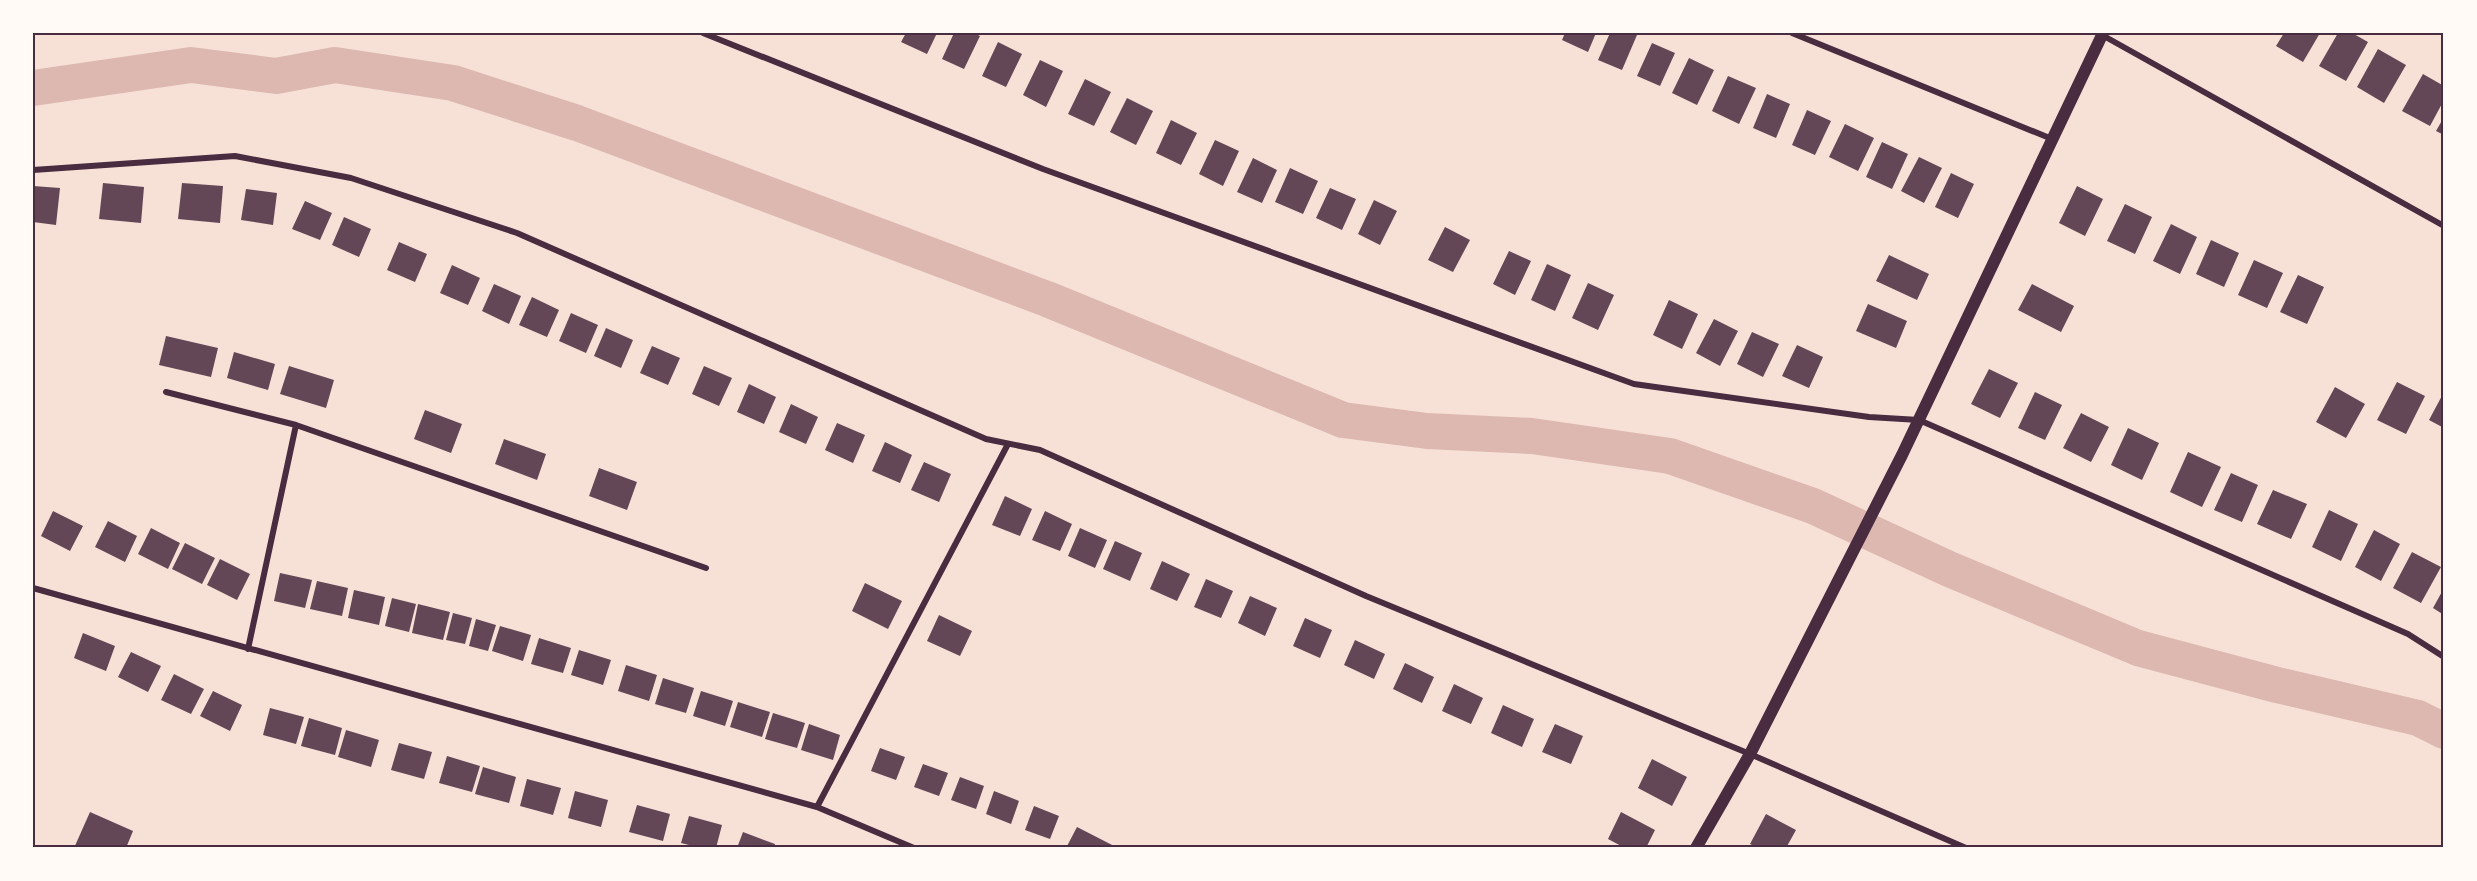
<svg xmlns="http://www.w3.org/2000/svg" width="2477" height="881" viewBox="0 0 2477 881" font-family="'Source Sans 3',sans-serif">
<style>
.lines{fill:none;stroke-linecap:round;stroke-linejoin:round}
.river{stroke:#dcb8b0;stroke-width:36}
.building{fill:#644757}
.minor{stroke:#4a2c40;stroke-width:6}
.secondary{stroke:#4a2c40;stroke-width:12}
.neatline{fill:none;stroke:#4a2c40;stroke-width:2}
</style>
<rect width="100%" height="100%" fill="#f7e1d7"/>
<g class="lines">
<path class="river" d="M33,88L191,65L276,76L335,65L453,83L577,123L1047,299L1343,420L1427,431L1532,436L1670,456L1813,506L1949,569L2138,648L2277,685L2418,718L2444,731"/>
</g>
<path class="building" d="M906,33H937L927,54L901,42Z
M954,33H974L980,36L964,69L942,59Z
M1565,33H1596L1588,52L1562,40Z
M1610,33L1637,35L1622,70L1598,60Z
M2284,33H2320L2303,62L2276,46Z
M2338,33H2352L2368,42L2346,81L2319,66Z
M998,42L1022,54L1006,87L982,76Z
M1652,43L1675,53L1660,86L1637,76Z
M2378,49L2406,65L2384,103L2357,87Z
M1689,58L1714,70L1697,105L1672,93Z
M1040,60L1063,71L1046,107L1023,95Z
M2423,74L2444,86V100L2430,126L2402,111Z
M1728,76L1756,88L1739,124L1712,111Z
M1085,79L1111,92L1094,126L1068,114Z
M1767,94L1790,104L1776,138L1753,128Z
M1127,98L1153,111L1136,145L1110,132Z
M1807,110L1831,121L1815,155L1792,145Z
M2444,117V135L2436,131Z
M1171,120L1197,133L1181,165L1156,153Z
M1845,124L1874,138L1858,171L1829,157Z
M1215,140L1239,151L1223,186L1199,174Z
M1882,142L1908,154L1892,189L1866,177Z
M1919,157L1942,168L1924,203L1901,191Z
M1253,158L1277,170L1262,203L1237,192Z
M1290,168L1318,181L1303,214L1275,202Z
M1951,173L1974,184L1958,218L1935,207Z
M103,183L144,187L141,223L99,219Z
M182,183L223,186L220,223L178,219Z
M33,186L60,188L56,225L33,222Z
M2077,186L2103,199L2085,236L2059,223Z
M1330,188L1356,199L1342,230L1316,218Z
M246,189L277,193L273,225L241,220Z
M1374,200L1397,211L1380,245L1358,234Z
M305,201L332,213L320,240L292,229Z
M2125,204L2152,217L2135,254L2107,241Z
M344,217L371,229L359,257L332,245Z
M2171,224L2197,237L2180,274L2153,261Z
M1445,227L1470,240L1453,272L1428,260Z
M2211,240L2239,253L2224,287L2196,274Z
M399,242L427,254L415,282L387,270Z
M1509,251L1531,261L1515,295L1493,284Z
M1889,255L1929,274L1917,300L1876,281Z
M2254,260L2283,273L2267,308L2238,295Z
M1547,264L1571,275L1555,311L1531,300Z
M452,265L480,278L468,305L440,293Z
M2298,275L2324,287L2307,324L2280,312Z
M1588,283L1614,295L1598,330L1572,318Z
M494,284L521,296L509,324L482,311Z
M2032,284L2074,306L2061,332L2018,310Z
M532,297L559,310L547,337L519,325Z
M1669,300L1698,314L1682,349L1653,335Z
M1868,304L1907,321L1896,348L1856,331Z
M571,313L598,325L586,353L559,341Z
M1714,319L1738,331L1720,366L1696,353Z
M606,328L633,340L621,368L594,356Z
M1752,332L1779,344L1763,377L1737,364Z
M166,336L218,348L211,377L159,365Z
M1797,345L1823,357L1809,388L1782,376Z
M652,346L680,358L668,385L640,373Z
M234,352L275,364L268,390L227,378Z
M289,366L334,380L326,408L280,394Z
M704,366L732,378L719,406L692,394Z
M1989,369L2018,383L2000,418L1971,404Z
M2397,382L2425,396L2406,434L2377,420Z
M749,384L776,397L764,424L737,412Z
M2335,387L2365,404L2346,438L2316,422Z
M2035,392L2062,405L2045,440L2018,428Z
M2444,392V428L2429,420Z
M791,404L818,417L806,444L779,432Z
M425,410L462,424L451,453L414,439Z
M2081,413L2109,427L2091,462L2063,448Z
M837,423L865,435L853,463L825,450Z
M2128,428L2159,443L2142,480L2111,465Z
M504,439L546,454L537,480L495,464Z
M885,442L912,455L900,483L872,471Z
M2188,452L2221,467L2202,507L2170,492Z
M924,462L951,474L939,502L911,490Z
M599,468L637,482L627,510L589,496Z
M2231,473L2258,485L2242,522L2214,510Z
M2273,490L2307,504L2291,539L2257,524Z
M1005,496L1032,509L1020,536L992,525Z
M2329,510L2358,524L2341,561L2312,547Z
M53,511L83,526L70,551L41,536Z
M1045,511L1072,524L1060,551L1032,540Z
M108,521L137,536L125,562L95,547Z
M151,528L180,543L168,569L138,554Z
M1080,528L1107,540L1095,568L1068,556Z
M2374,530L2400,544L2381,581L2355,567Z
M1115,541L1142,553L1130,581L1103,569Z
M185,543L215,558L202,584L172,569Z
M2412,552L2441,567L2421,603L2393,588Z
M220,559L250,574L237,600L207,585Z
M1162,561L1190,574L1177,601L1150,589Z
M280,573L312,580L305,608L274,601Z
M1206,579L1233,591L1221,618L1194,607Z
M317,581L348,588L342,616L310,609Z
M865,583L902,601L888,629L852,611Z
M2444,588V615L2433,608Z
M354,590L385,597L379,625L348,618Z
M1250,596L1277,608L1265,636L1238,623Z
M392,598L416,604L409,632L385,626Z
M418,604L450,612L443,640L412,633Z
M453,613L472,618L465,644L446,640Z
M939,615L972,631L960,656L927,641Z
M1305,618L1332,630L1320,658L1293,646Z
M476,619L496,625L488,651L469,646Z
M500,626L531,635L523,661L492,651Z
M83,633L115,646L106,671L74,658Z
M539,638L571,648L563,673L531,664Z
M1355,640L1385,654L1374,679L1344,665Z
M579,650L611,660L603,685L571,675Z
M131,652L161,666L148,692L118,677Z
M1405,663L1434,677L1422,703L1393,689Z
M626,665L657,675L649,701L618,691Z
M174,674L204,689L191,714L161,700Z
M663,678L694,688L686,713L655,704Z
M1454,684L1483,698L1471,724L1442,711Z
M213,691L242,705L230,731L200,716Z
M701,691L733,701L725,726L693,716Z
M738,702L770,712L762,737L730,727Z
M1503,705L1534,719L1522,747L1491,733Z
M270,708L304,717L296,744L263,735Z
M773,713L805,723L797,748L765,739Z
M309,718L342,728L335,755L301,746Z
M809,724L840,735L833,760L801,750Z
M1555,724L1583,736L1571,764L1542,752Z
M346,730L379,740L371,767L338,757Z
M399,743L432,752L424,779L391,770Z
M880,748L905,757L896,780L871,771Z
M447,756L480,766L472,792L439,783Z
M1652,759L1687,777L1672,806L1638,788Z
M923,764L948,773L939,796L914,787Z
M483,767L516,777L509,803L475,794Z
M960,777L984,786L976,809L951,800Z
M527,779L561,788L553,815L520,806Z
M575,791L608,800L601,827L568,818Z
M994,791L1019,801L1011,824L986,814Z
M637,805L670,814L663,841L629,832Z
M1034,806L1059,816L1050,839L1025,830Z
M90,812L133,831L126,848H74Z
M1621,812L1655,830L1646,848H1625L1608,839Z
M1766,814L1796,830L1786,848H1758L1750,844Z
M689,816L722,825L716,848H701L681,843Z
M1077,827L1118,848H1066Z
M743,832L775,844L774,848H737Z"/>
<g class="lines">
<path class="minor" d="M703,33L1043,169L1634,384L1869,417L1919,420L2408,634L2444,657
M1792,33L2052,139
M2102,35L2444,226
M33,170L235,156L351,178L517,233L986,439L1040,450L1366,596L1750,754L1966,848
M166,392L296,425L706,568
M33,588L817,807L914,848
M248,649L296,425
M817,807L1008,444"/>
<path class="secondary" d="M1696,848L1750,754L1902,455L2103,33"/>
</g>
<rect width="2477" height="881" fill="none" stroke="#fffaf5" stroke-width="69"/>
<rect x="34" y="34" width="2408" height="812" class="neatline"/>
</svg>
